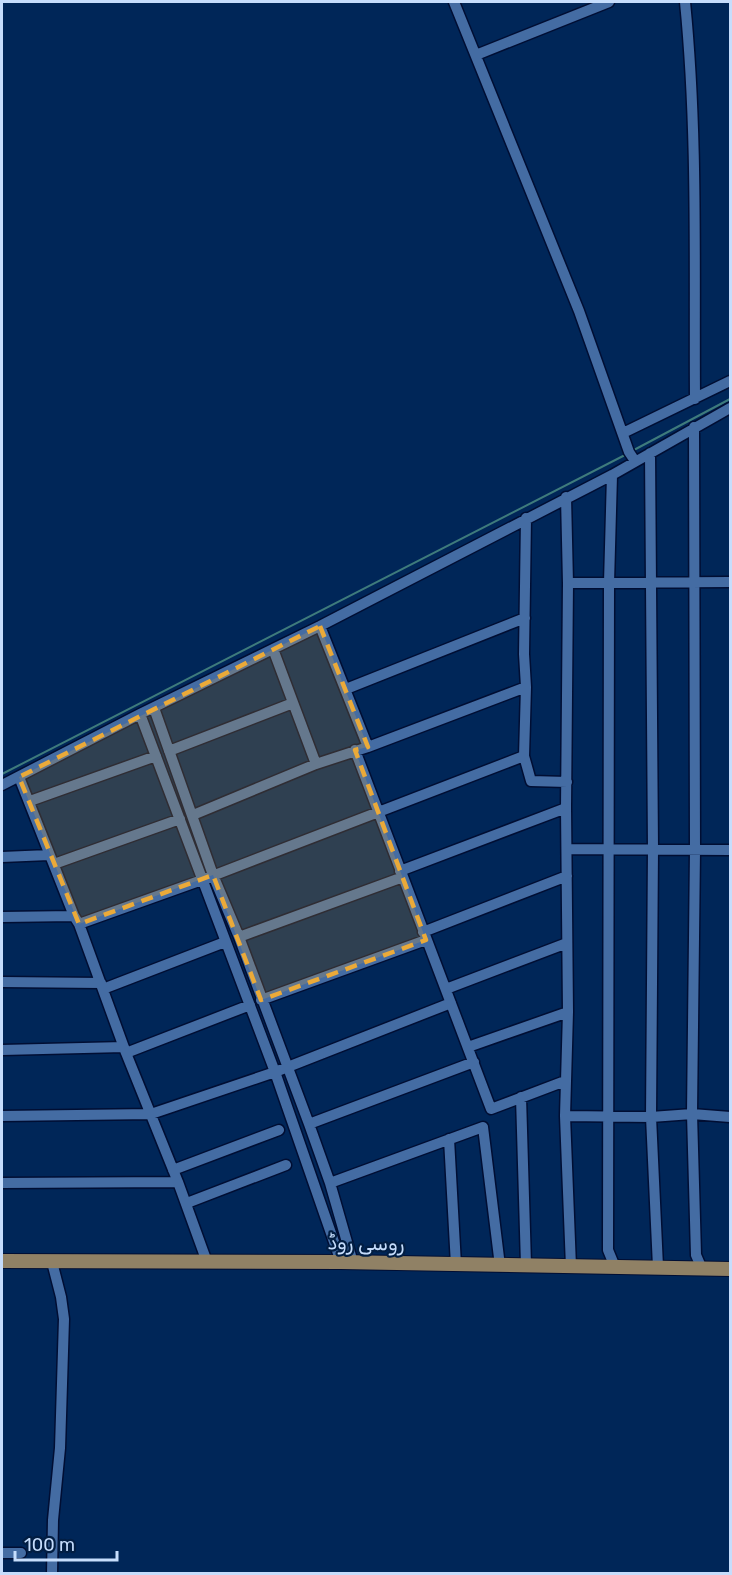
<svg xmlns="http://www.w3.org/2000/svg" width="732" height="1575" viewBox="0 0 732 1575" font-family="Rubik,'Noto Sans Arabic',sans-serif">
<style>
.lines{fill:none;stroke-linecap:round;stroke-linejoin:round}
.stream{stroke:#3e7b7c;stroke-width:2}
.minor-casing{stroke:#000e33;stroke-width:13}
.major-casing{stroke:#000e33;stroke-width:16}
.minor{stroke:#446ca3;stroke-width:10}
.major{stroke:#908165;stroke-width:14}
.marked{fill:#ebaa39;fill-opacity:0.2;stroke:#ebaa39;stroke-width:4.5;stroke-dasharray:12 8;stroke-linejoin:round}
.labels{text-anchor:middle;dominant-baseline:central;stroke-width:4.5;stroke-linejoin:round;paint-order:stroke}
.street-label{font-size:20px;fill:#c6ddfc;stroke:#021e43}
</style>
<rect width="100%" height="100%" fill="#002658"/>
<g class="lines">
<path class="stream" d="M632,451L730,399
M2,774L627,454"/>
<g class="minor-casing">
<path id="minor" d="M454,2L579,311L629,452L635,461
M685,2C698,133 694,267 695,399
M476,55L609,2
M694,427L695,850L692,1114L696,1255L702,1269
M623,433L730,381
M650,453L653,849L651,1117L658,1267
M612,475L609,583L608,1250L615,1267
M566,497L568,583L566,808L568,1012L565,1116L571,1267
M526,518L524,654L526,687L524,756L531,781L567,782
M568,583L730,582
M320,626L368,747
M273,649L316,764
M346,689L525,618
M154,708L213,875L239,937L309,1124L330,1183L353,1263
M140,714L275,1072L341,1262
M355,750L491,1109L565,1081
M169,751L293,703
M19,777L74,916L79,924L126,1053L178,1182L207,1262
M2,785L140,714L320,626L612,475L730,408
M30,801L156,756
M193,815L316,764L368,747L526,687
M567,849L730,850
M2,857L49,855
M54,864L180,819
M400,871L566,808
M2,917L74,916
M79,924L202,880L524,756
M423,932L567,876
M239,937L403,877
M2,982L101,983
M103,989L225,942
M446,989L567,943
M261,1000L426,940
M468,1047L568,1012
M2,1050L124,1047
M126,1053L250,1005
M521,1097L526,1265
M2,1116L151,1114L275,1072L451,1003
M565,1116L651,1117L692,1114L730,1117
M309,1124L474,1062
M449,1139L456,1265
M173,1170L279,1130
M2,1183L178,1182
M330,1183L483,1127L500,1266
M187,1203L286,1165
M2,1553H21
M52,1574L53,1520L60,1448L64,1319L61,1297L52,1262"/>
</g>
<g class="major-casing">
<path id="major" d="M2,1261L341,1262L730,1269"/>
</g>
<use href="#minor" class="minor"/>
<use href="#major" class="major"/>
</g>
<path class="marked" d="M320,626L368,747L355,750L426,940L261,1000L213,875L79,924L19,777Z"/>
<g class="labels">
<g class="street-label">
<text transform="translate(366 1243) rotate(1)">روسی روڈ</text>
</g>
</g>
<rect width="732" height="1575" fill="none" stroke="#c6ddfc" stroke-width="6"/>
<path d="M15 1551v9h102v-9" fill="none" stroke="#c6ddfc" stroke-width="3"/>
<text x="24" y="1551" font-size="18" fill="#c6ddfc" stroke="#021e43" stroke-width="4.5" paint-order="stroke">100 m</text>
</svg>
